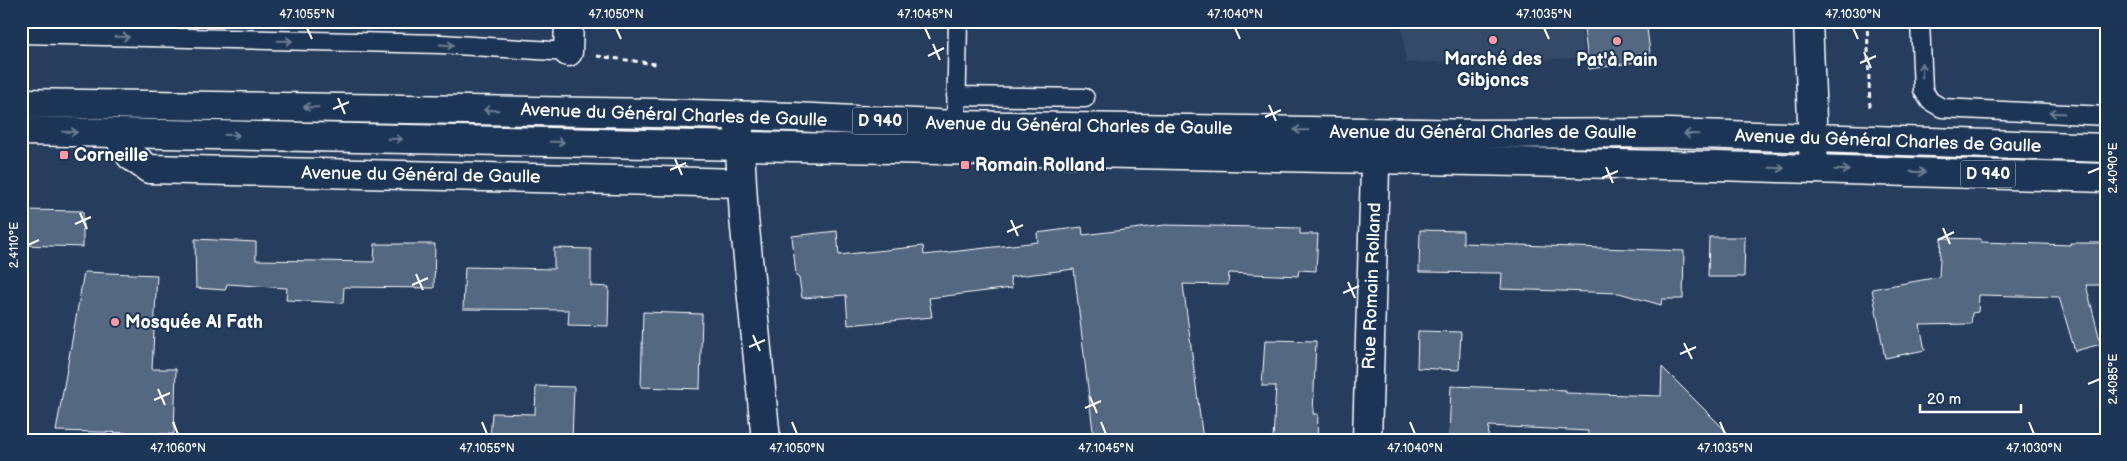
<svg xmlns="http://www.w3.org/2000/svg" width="2127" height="461" viewBox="0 0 2127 461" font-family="'Balsamiq Sans',sans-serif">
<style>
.built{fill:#344a68}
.building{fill:#556781;stroke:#fff}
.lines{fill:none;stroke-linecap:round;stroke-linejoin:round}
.lane-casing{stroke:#fff;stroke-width:21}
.street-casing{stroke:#fff;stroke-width:31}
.secondary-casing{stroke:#fff;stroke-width:31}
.primary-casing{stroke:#fff;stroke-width:31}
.path{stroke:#fff;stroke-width:3;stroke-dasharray:5 4;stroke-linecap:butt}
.lane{stroke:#1d3557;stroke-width:18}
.street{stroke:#1d3557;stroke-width:28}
.secondary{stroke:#1d3557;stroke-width:28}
.primary{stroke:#1d3557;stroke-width:28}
.oneway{stroke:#6c7c92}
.ticks{fill:none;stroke:#fff;stroke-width:2}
.poi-dot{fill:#ff9aa2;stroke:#1d3557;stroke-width:2}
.labels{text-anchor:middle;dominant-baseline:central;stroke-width:4;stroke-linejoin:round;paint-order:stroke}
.shield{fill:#1d3557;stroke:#bbc2cd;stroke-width:1}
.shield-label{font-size:16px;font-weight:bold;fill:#fff}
.poi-label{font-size:18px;font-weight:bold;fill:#fff;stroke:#1d3557;text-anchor:start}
.street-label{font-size:18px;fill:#fff;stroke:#1d3557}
.neatline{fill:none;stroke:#fff;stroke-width:2}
.ticks-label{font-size:12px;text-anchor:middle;fill:#fff}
</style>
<rect width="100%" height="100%" fill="#263d5e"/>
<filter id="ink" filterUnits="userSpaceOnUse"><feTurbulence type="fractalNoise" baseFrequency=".02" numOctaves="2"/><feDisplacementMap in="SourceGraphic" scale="10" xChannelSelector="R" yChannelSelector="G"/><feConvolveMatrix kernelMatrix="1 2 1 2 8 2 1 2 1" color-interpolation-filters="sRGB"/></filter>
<g filter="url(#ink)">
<path class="built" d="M1401,21H1580L1585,58L1406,63Z"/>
<path class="building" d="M1583,21H1646L1651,60L1589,69Z
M21,210L83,211V247L21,245Z
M1165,225L1300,228V234H1318L1316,271L1299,270L1298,276L1229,273L1228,285L1183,284L1203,440H1094L1074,269L1010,277L1012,288L929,298L932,317L848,325L846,295L802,298L799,278L796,276L792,236L837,231L839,255L923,246L924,255L1038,242L1037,233L1082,227L1083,235Z
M1420,230L1463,231V243L1684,251L1683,299H1662L1661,305L1619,293L1501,289L1502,273L1419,272Z
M1709,237H1745L1744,277H1708Z
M1941,238L1981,239V242L2070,245V243H2106V285H2086L2101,344L2075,351L2059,297L1979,295L1978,312L1972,313L1971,324L1920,325L1925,350L1885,358L1872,289L1939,277Z
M195,239L256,242V260L374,262L375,244H435L434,288L344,287L343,303L286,300L287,288L227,284L225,290L196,288Z
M554,248L591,249V286L609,287L608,326L568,325L569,310L463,309L465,267L554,269Z
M84,272L157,275L152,369H176L174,434L56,431Z
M643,312L702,314L700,389L641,387Z
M1418,331L1461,332L1459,370L1417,368Z
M1265,340L1316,341L1313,414H1318L1317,440H1273L1276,386H1262Z
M1662,367L1735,440L1588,437V431L1489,426L1488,439L1449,438L1451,386L1566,390V393L1661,396Z
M536,386L574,387L572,440H490L492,413L535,414Z"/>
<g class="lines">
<g class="lane-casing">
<path id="lane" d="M1920,21L1923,90L1930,101L1942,108L2106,116
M21,34L441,44L568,52
M956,96L1085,98
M956,125L958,21"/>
</g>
<g class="street-casing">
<path id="street" d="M568,52L569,21
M738,116L744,218L766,440
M116,133L131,156L149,169L742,183
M1367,440L1376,136"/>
</g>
<g class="secondary-casing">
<path id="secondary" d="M1808,21L1814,169"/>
</g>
<g class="primary-casing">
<path id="primary" d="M21,103L655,113L794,117L956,125L1480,134L1668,133L2106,148
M21,131L1717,166L2106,178"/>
</g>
<path class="path" d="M1867,21L1870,108
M597,56L656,64"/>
<use href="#lane" class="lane"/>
<use href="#street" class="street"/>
<use href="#secondary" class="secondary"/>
<use href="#primary" class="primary"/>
</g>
<defs><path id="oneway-shaft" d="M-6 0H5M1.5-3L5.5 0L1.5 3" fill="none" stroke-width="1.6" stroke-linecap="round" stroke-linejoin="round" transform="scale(1.25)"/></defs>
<g class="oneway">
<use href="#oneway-shaft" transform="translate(122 37) rotate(1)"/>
<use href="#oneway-shaft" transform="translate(285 41) rotate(1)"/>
<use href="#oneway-shaft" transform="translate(447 45) rotate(4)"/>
<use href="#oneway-shaft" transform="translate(1922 70) rotate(-92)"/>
<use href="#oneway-shaft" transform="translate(311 107) rotate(-179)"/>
<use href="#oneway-shaft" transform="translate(491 110) rotate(-179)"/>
<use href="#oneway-shaft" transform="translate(2057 113) rotate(-177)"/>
<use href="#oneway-shaft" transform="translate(1301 130) rotate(-179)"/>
<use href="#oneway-shaft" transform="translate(70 132) rotate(1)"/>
<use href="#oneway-shaft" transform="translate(1691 134) rotate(-178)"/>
<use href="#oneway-shaft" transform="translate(232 135) rotate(1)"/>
<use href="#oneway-shaft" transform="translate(395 139) rotate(1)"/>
<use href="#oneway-shaft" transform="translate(557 142) rotate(1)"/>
<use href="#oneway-shaft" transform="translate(1777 168) rotate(2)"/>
<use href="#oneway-shaft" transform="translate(1842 170) rotate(2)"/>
<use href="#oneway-shaft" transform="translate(1918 172) rotate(2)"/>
</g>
</g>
<path class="ticks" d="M307,28L312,39M616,28L621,39M925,28L930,39M1235,28L1240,39M1544,28L1549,39M1853,28L1858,39M933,44L940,60M1864,52L1871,68M928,56L944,48M1860,63L1876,56M338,98L345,114M1269,105L1276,121M333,109L349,102M1265,117L1281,110M675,159L682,175M1606,167L1613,183M670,170L686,163M2088,173L2100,168M1602,178L1618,171M80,213L87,229M1011,220L1018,236M75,224L91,217M1943,228L1950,244M1007,232L1023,225M1938,240L1954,232M28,245L39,240M416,274L423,290M1348,282L1355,298M412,285L428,278M1343,293L1359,286M753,335L760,351M1684,343L1692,359M749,347L765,340M1680,354L1696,347M2088,384L2100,379M158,389L165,405M1090,397L1097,413M154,400L170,393M1085,408L1101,401M173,422L178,434M482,422L487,434M792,422L797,434M1101,422L1106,434M1410,422L1415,434M1720,422L1725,434M2029,422L2034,434"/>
<g class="poi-dot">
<circle cx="1493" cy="40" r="5"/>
<circle cx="1617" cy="41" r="5"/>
<rect x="59" y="150" width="10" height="10" rx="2.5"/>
<rect x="960" y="160" width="10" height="10" rx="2.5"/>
<circle cx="115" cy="322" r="5"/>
</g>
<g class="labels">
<g class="shield">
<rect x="852.5" y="107.5" width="55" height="27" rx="4"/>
<rect x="1960.5" y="160.5" width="55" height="27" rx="4"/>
</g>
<g class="shield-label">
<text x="880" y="121">D 940</text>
<text x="1988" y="174">D 940</text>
</g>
<g class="poi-label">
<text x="1493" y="59" text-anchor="middle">Marché des<tspan x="1493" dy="21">Gibjoncs</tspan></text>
<text x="1617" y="60" text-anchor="middle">Pat'à Pain</text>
<text x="74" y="155">Corneille</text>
<text x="975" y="165">Romain Rolland</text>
<text x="125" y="322">Mosquée Al Fath</text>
</g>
<g class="street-label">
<text transform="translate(674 115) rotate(2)">Avenue du Général Charles de Gaulle</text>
<text transform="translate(1079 126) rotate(1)">Avenue du Général Charles de Gaulle</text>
<text x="1483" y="132">Avenue du Général Charles de Gaulle</text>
<text transform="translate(1888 141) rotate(2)">Avenue du Général Charles de Gaulle</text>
<text transform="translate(421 175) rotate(1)">Avenue du Général de Gaulle</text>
<text transform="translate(1372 286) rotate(-88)">Rue Romain Rolland</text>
</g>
</g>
<rect width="2127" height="461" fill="none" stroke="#1d3557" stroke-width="55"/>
<path d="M1920 404v8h101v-8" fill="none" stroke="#ffffff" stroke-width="2.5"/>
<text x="1927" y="404" font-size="15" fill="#ffffff" stroke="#1d3557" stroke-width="4" paint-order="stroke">20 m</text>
<rect x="28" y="28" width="2072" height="406" class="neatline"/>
<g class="ticks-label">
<text x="307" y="18">47.1055°N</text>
<text x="616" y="18">47.1050°N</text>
<text x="925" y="18">47.1045°N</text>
<text x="1235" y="18">47.1040°N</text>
<text x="1544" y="18">47.1035°N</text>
<text x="1853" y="18">47.1030°N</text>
<text transform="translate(2113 168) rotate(-90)" y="4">2.4090°E</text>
<text transform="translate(14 245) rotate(-90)" y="4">2.4110°E</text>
<text transform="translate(2113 379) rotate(-90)" y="4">2.4085°E</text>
<text x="178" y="452">47.1060°N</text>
<text x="487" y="452">47.1055°N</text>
<text x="797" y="452">47.1050°N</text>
<text x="1106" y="452">47.1045°N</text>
<text x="1415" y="452">47.1040°N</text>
<text x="1725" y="452">47.1035°N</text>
<text x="2034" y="452">47.1030°N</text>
</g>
</svg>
